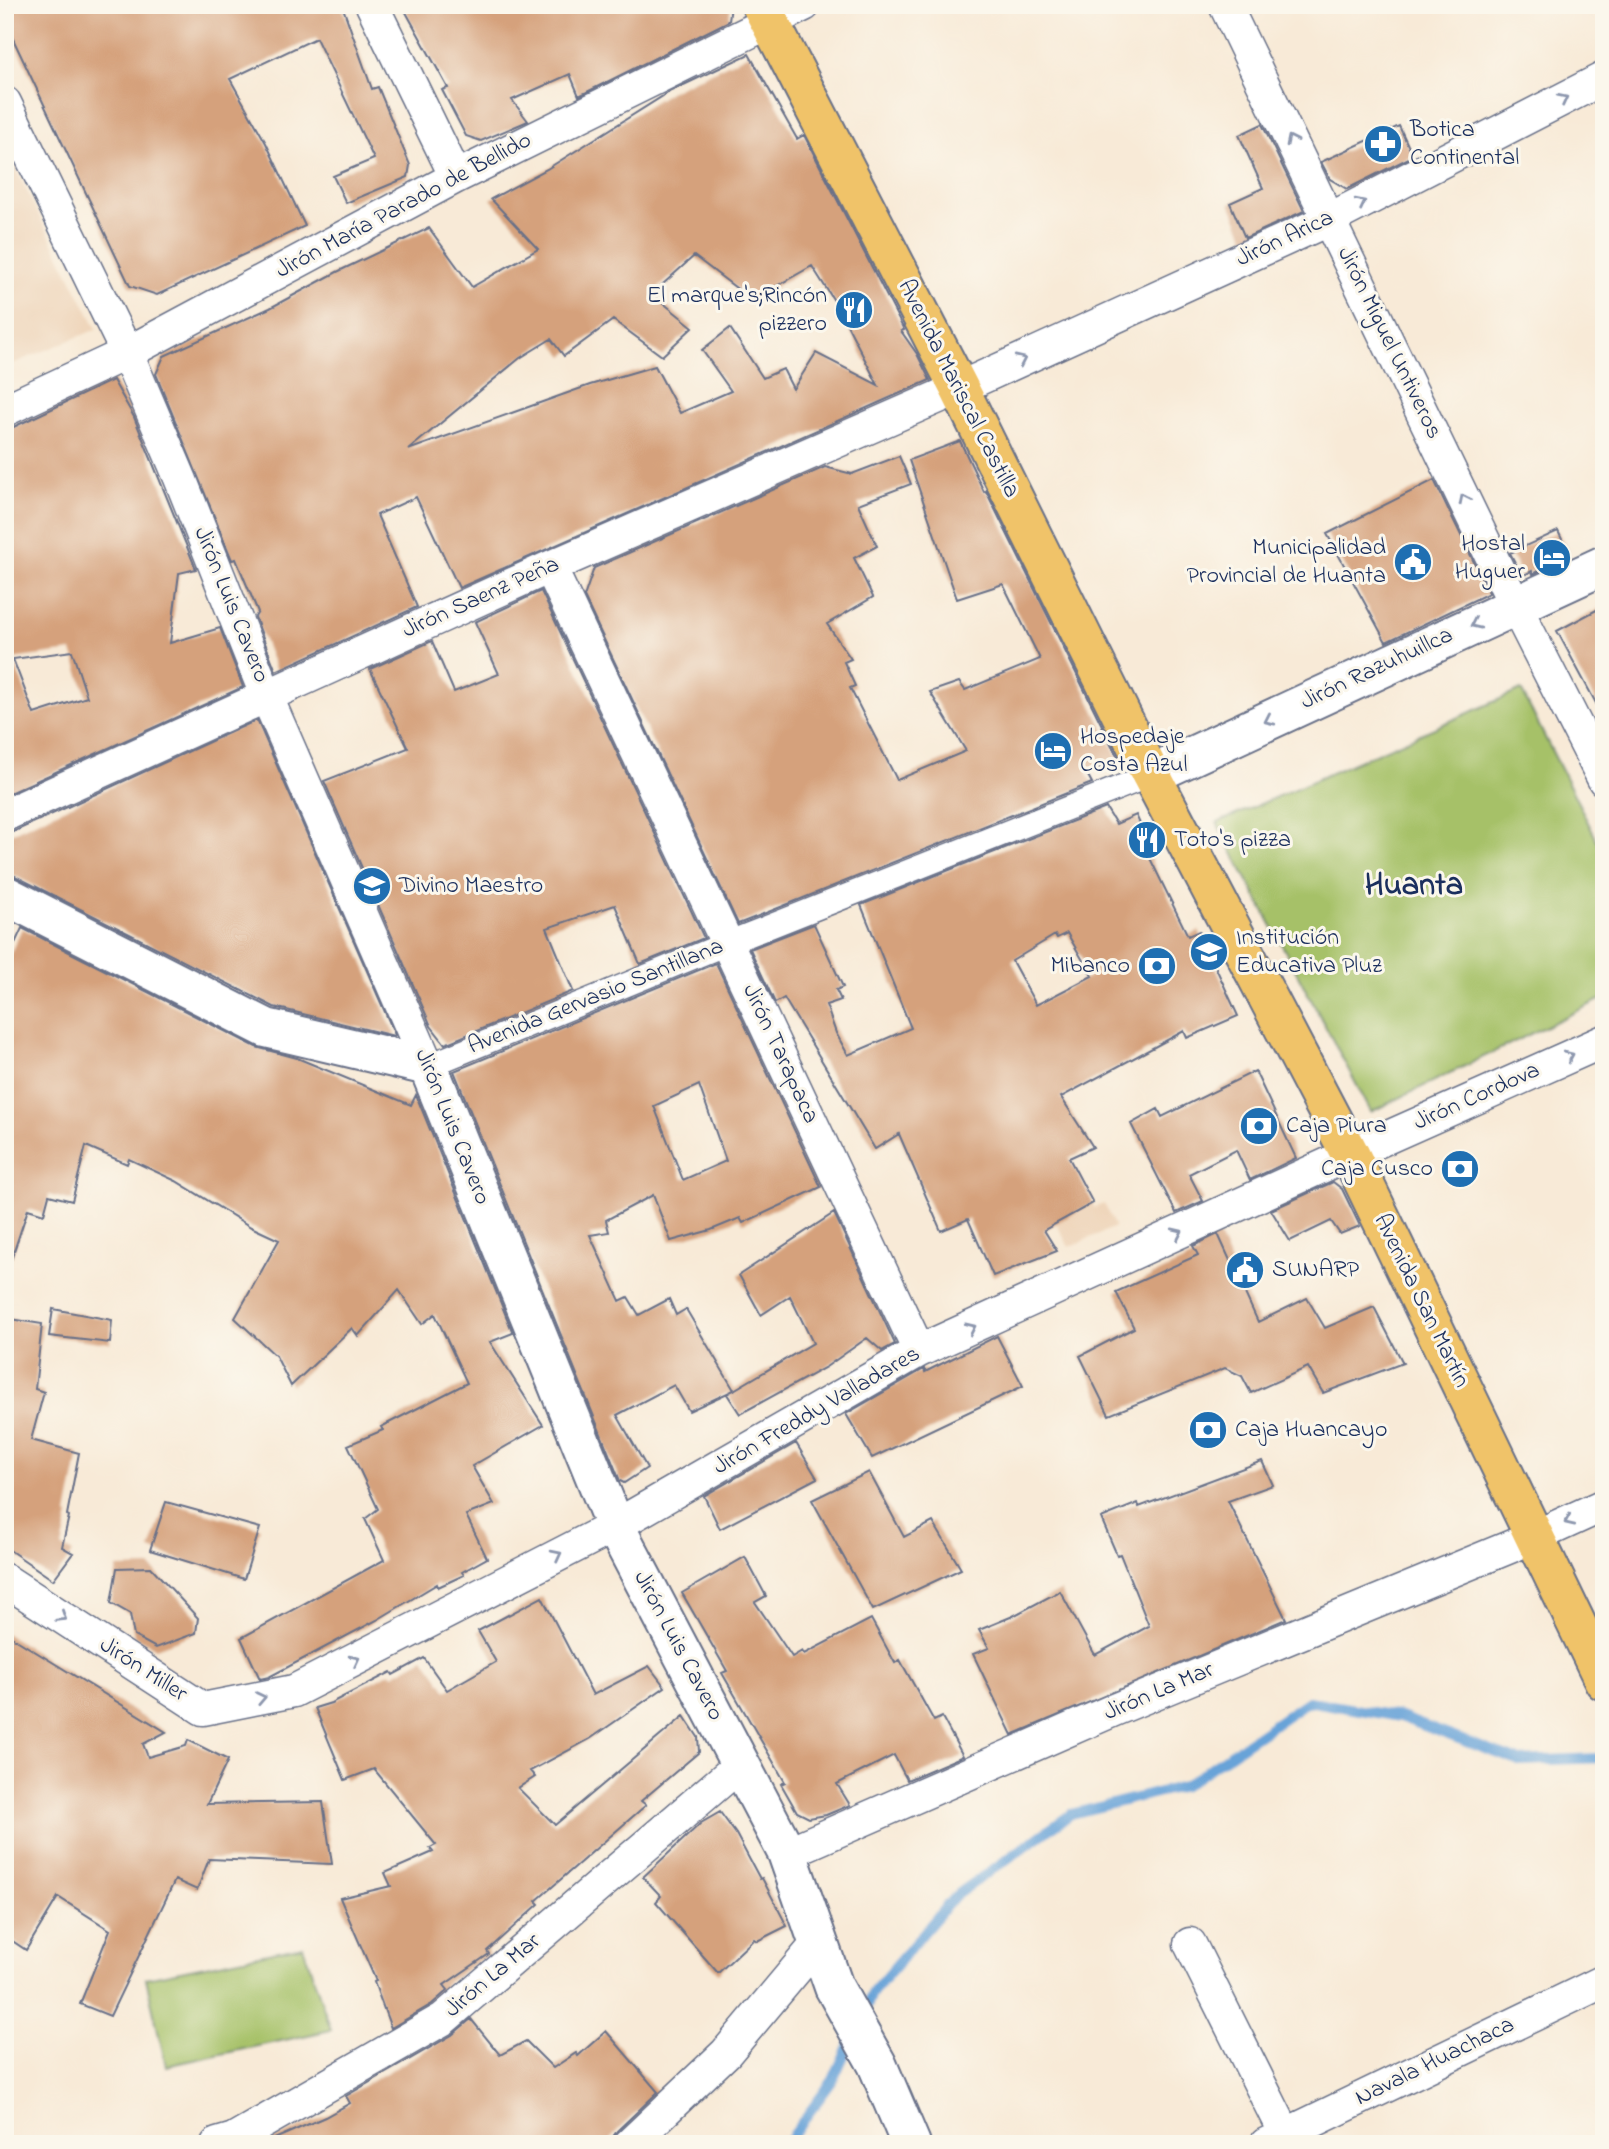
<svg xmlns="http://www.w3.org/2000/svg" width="1609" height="2149" viewBox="0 0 1609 2149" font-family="'Indie Flower',sans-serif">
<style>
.built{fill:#efd6bb}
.green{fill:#a6c168;stroke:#607863;stroke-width:2}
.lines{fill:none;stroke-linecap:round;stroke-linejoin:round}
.stream{stroke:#68a3d8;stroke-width:10}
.building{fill:#d5a17c;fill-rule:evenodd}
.pedestrian-casing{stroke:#687088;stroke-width:26}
.minor-casing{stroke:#687088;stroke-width:35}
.tertiary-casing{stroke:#687088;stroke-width:42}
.trunk-casing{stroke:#687088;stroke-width:42}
.pedestrian{stroke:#fff;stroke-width:23}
.minor{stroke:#fff;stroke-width:32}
.tertiary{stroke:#fff;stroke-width:38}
.trunk{stroke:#f0c369;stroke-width:38}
.oneway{stroke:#8d97ae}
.labels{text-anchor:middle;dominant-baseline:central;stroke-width:6;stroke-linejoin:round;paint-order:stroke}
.poi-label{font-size:24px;fill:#1b2f5e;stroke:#fbf7ec;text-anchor:start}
.street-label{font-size:24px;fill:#1b2f5e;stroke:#fbf7ec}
.district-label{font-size:32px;font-weight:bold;fill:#1b2f5e;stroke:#fbf7ec}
</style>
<rect width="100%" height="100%" fill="#fbf7ec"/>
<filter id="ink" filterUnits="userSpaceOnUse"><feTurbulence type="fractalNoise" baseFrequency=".0143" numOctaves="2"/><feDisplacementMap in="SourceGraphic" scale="14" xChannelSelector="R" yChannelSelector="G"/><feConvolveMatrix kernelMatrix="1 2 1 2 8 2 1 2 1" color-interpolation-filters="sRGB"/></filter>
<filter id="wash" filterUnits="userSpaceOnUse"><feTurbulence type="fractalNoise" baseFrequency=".00686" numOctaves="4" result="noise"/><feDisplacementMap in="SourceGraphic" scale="28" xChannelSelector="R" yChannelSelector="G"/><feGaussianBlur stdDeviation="1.57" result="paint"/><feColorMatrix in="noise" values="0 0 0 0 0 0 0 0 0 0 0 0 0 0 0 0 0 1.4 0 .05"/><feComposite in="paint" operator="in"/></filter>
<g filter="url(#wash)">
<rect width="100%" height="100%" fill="#f8ead7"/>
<path class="built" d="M8,154L97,329L5,367V155Z
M1093,1203L1094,1208L1104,1204L1115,1227L1069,1247L1056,1223Z"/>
<path class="green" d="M1521,690L1604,854V998L1371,1112L1217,823Z
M303,1946L331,2030L166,2066L146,1978Z"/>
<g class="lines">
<path class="stream" d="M862,2016L873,1992L955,1896L1071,1814L1184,1786L1308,1701L1400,1717L1518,1761L1604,1758
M786,2144L833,2080L851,2040"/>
</g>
<g id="blocks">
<path class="building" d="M5,5H342L372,89L378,87L410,165L408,177L346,203L333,176L374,159L316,38L230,79L266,143L305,226L157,295L130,286L5,22Z
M402,5H731L729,21L579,96L570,74L512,100L528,121L481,141L466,136L442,90L448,88Z
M749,54L797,139L804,135L904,330L901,331L917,354L930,380L459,588L416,497L377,515L417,607L276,671L255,617L258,612L236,559L232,560L156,374L164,356L270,308L337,272L429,228L472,287L538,249L491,199L547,169L671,91ZM694,256L752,300L812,266L838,307L878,385L816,353L793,389L783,369L763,378L730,328L702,350L731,391L680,413L655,366L590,385L408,450L520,358L551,339L564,356L613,320L662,356L693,327L652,294Z
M1262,124L1304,211L1245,238L1230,203L1263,188L1239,135Z
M1399,126L1413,156L1347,189L1330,179L1321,162Z
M113,380L134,417L196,569L179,573L170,643L220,628L243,687L5,795V431ZM72,651L87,697L34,714L13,659Z
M960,441L984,492L986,491L1120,762L1086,772L1092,783L738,924L584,597L594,568L825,467L852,474L899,456L911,484L858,504L877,546L854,558L873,597L827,624L851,659L844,662L855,686L850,688L897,780L966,751L930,692L959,682L965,690L1040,659L1003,584L957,599L909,460Z
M1434,480L1489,593L1386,642L1327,534Z
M1558,531L1570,556L1533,574L1532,571L1522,576L1510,553Z
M541,591L704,938L640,964L615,905L547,928L573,991L445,1044L431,1026L324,781L408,748L370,669L432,641L454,692L499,674L475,622Z
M1604,606V718L1557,631Z
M257,720L395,1035L394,1036L274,1007L15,876L5,873V833L13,832Z
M1106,808L1116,824L1136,815L1149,844L1144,846L1188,936L1199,931L1238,1016L1187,1038L1184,1031L1061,1097L1093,1147L1069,1158L1093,1203L1044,1230L1057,1251L993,1276L968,1219L941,1231L899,1134L875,1149L784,998L775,1003L750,949L814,924L843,987L836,990L841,1000L826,1005L836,1033L848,1055L911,1028L861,905ZM1067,933L1092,976L1036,1005L1012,961L1055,935L1057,938Z
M22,928L256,1047L297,1058L411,1105L416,1095L513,1333L490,1342L543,1425L472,1466L494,1504L466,1515L487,1558L462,1572L464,1575L438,1587L437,1584L377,1620L269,1677L260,1679L241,1638L384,1560L365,1519L378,1509L348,1445L383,1430L381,1427L467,1383L435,1314L422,1324L399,1290L358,1336L352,1328L291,1386L276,1356L235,1318L279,1240L251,1227L176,1181L129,1159L127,1164L86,1146L72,1201L49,1195L44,1214L28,1209L10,1263L5,1262V965Z
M716,963L821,1187L743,1223L740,1218L711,1230L671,1241L653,1195L606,1220L609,1232L590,1235L620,1301L628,1297L639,1315L669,1299L676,1315L686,1309L734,1390L689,1411L674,1385L617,1415L647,1468L624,1483L620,1481L454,1071ZM699,1085L726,1161L683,1180L654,1106Z
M1255,1071L1296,1158L1250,1180L1236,1150L1189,1174L1203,1201L1176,1213L1131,1124L1158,1109L1162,1117Z
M1333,1182L1342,1189L1360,1226L1340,1234L1331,1221L1290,1241L1271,1210Z
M834,1213L895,1344L882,1351L867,1338L826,1367L740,1414L727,1394L813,1343L790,1296L761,1315L739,1275Z
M1218,1234L1258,1322L1307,1298L1325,1328L1374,1307L1403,1363L1323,1393L1308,1367L1251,1393L1242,1376L1225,1368L1109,1415L1080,1356L1134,1328L1116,1292L1198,1255L1193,1246Z
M53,1309L112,1320L110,1343L49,1336Z
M5,1318L42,1324L35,1389L44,1392L31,1440L79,1453L67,1515L69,1516L62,1547L73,1553L53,1580L5,1547Z
M997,1336L1023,1386L872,1458L846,1414L924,1369L925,1372Z
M796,1443L817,1478L720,1529L704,1496Z
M1262,1461L1273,1485L1228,1501L1286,1619L1012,1735L973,1654L989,1648L979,1630L1013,1616L1060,1591L1095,1655L1149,1626L1120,1554L1117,1555L1101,1518L1138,1503L1139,1507Z
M869,1472L904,1537L933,1522L961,1569L873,1610L812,1500Z
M166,1502L260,1528L244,1579L150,1550Z
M745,1557L766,1596L755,1602L792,1657L802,1651L804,1654L871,1619L895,1663L900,1660L934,1721L942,1717L963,1756L907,1780L894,1755L837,1784L850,1805L826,1815L809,1818L797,1812L781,1784L785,1782L722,1673L727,1671L682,1593Z
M151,1567L198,1618L196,1633L156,1648L134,1636L130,1614L111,1603L117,1568Z
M542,1597L593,1695L649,1666L665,1687L590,1739L530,1771L535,1777L518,1788L555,1825L684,1716L698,1737L699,1752L641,1801L646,1805L536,1901L539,1904L487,1951L489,1954L444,1985L448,1990L432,2004L391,2028L374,1982L376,1981L340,1898L391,1886L385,1873L433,1852L430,1848L436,1845L374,1769L345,1780L315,1708L331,1703L391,1672L393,1675L424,1658L447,1690L496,1662L478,1631Z
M5,1633L166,1732L143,1744L148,1757L186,1746L188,1740L228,1760L207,1804L323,1802L332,1864L209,1859L197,1890L175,1880L110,2016L80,2004L110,1930L58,1897L26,1950L5,1936Z
M720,1812L736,1834L760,1879L762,1878L787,1926L757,1941L754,1939L718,1973L656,1902L661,1896L643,1877L701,1823Z
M471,2019L500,2055L526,2041L553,2068L576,2053L578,2056L606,2031L658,2092L617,2131L608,2144H263L325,2117L350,2103L346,2096L452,2035Z"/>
</g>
</g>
<g filter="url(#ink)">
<use href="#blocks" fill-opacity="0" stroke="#687088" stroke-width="2"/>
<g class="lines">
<g class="pedestrian-casing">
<path id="pedestrian" d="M428,1066L728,943L1151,775"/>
</g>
<g class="minor-casing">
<path id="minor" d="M372,5L456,177
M1225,5L1515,605L1604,780
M5,103L127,353L180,478L266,695L428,1066
M5,410L127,353L456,177L804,5
M550,567L919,1351
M5,815L550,567L959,388L1330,219L1604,78
M5,1580L203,1709L294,1691L615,1526L919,1351L1350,1154L1604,1041
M787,1853L1114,1710L1534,1537L1604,1505
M1190,1944L1285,2134
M217,2144L234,2139L443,2019L740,1765
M630,2144L726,2053L818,1943
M1266,2144L1604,1981"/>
</g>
<g class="tertiary-casing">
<path id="tertiary" d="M1151,775L1604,565
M5,895L266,1028L428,1066L615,1526L787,1853L834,1987L877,2064L911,2144"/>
</g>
<g class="trunk-casing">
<path id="trunk" d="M761,5L959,388L1151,775L1350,1154L1604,1681"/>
</g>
<use href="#pedestrian" class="pedestrian"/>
<use href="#minor" class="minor"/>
<use href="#tertiary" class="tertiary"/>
<use href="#trunk" class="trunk"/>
</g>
<defs><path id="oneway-chevron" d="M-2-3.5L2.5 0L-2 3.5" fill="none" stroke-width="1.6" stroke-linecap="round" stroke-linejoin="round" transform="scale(1.75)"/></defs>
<g class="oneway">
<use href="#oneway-chevron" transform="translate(1563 99) rotate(-27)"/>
<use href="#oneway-chevron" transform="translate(1291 140) rotate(-116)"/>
<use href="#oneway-chevron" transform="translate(1361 203) rotate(-27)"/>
<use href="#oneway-chevron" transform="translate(1021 360) rotate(-25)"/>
<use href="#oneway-chevron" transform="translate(1464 499) rotate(-116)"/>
<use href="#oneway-chevron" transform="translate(1475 624) rotate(155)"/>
<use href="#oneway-chevron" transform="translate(1269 720) rotate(155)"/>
<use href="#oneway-chevron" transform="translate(1569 1056) rotate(-24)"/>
<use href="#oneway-chevron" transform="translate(1178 1233) rotate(-25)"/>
<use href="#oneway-chevron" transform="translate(971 1328) rotate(-25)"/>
<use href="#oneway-chevron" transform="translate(1569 1521) rotate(156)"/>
<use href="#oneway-chevron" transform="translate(557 1555) rotate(-27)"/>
<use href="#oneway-chevron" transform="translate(62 1617) rotate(33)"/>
<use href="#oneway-chevron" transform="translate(355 1660) rotate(-27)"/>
<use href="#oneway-chevron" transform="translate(261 1698) rotate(-12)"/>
</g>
</g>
<defs>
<g id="pharmacy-disc" transform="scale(2.0125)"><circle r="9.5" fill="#1f6fb2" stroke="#fbf7ec"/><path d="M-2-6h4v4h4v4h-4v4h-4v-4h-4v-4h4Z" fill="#fff"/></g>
<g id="restaurant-disc" transform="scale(2.0125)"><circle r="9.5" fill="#1f6fb2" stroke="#fbf7ec"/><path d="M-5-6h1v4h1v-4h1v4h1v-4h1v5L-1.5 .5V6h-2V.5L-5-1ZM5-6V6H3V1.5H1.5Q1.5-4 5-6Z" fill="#fff"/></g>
<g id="hotel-disc" transform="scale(2.0125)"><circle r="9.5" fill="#1f6fb2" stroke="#fbf7ec"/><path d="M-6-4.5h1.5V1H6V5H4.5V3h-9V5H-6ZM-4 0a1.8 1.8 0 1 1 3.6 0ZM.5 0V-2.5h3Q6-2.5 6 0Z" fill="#fff"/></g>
<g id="civic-disc" transform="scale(2.0125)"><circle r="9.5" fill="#1f6fb2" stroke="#fbf7ec"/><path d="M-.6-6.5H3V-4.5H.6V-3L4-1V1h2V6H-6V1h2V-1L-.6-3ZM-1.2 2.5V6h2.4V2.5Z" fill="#fff"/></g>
<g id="school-disc" transform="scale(2.0125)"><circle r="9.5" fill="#1f6fb2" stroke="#fbf7ec"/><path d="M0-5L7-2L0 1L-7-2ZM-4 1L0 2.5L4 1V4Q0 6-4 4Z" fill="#fff"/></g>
<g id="bank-disc" transform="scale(2.0125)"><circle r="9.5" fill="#1f6fb2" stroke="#fbf7ec"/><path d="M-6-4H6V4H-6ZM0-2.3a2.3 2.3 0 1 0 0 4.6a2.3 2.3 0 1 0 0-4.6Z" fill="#fff"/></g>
</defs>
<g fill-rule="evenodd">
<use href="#pharmacy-disc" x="1383" y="144"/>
<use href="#restaurant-disc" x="854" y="310"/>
<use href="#hotel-disc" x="1552" y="558"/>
<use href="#civic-disc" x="1413" y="562"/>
<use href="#hotel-disc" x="1053" y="751"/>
<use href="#restaurant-disc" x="1147" y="840"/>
<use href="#school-disc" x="372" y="886"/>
<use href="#school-disc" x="1209" y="952"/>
<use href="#bank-disc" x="1157" y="966"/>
<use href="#bank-disc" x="1259" y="1126"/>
<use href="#bank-disc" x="1460" y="1169"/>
<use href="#civic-disc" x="1245" y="1270"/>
<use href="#bank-disc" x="1208" y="1430"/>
</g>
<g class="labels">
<g class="poi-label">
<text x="1410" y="130">Botica<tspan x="1410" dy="28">Continental</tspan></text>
<text x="827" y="296" text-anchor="end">El marque's;Rincón<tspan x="827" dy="28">pizzero</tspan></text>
<text x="1525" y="544" text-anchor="end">Hostal<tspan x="1525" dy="28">Huguer</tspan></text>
<text x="1386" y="548" text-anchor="end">Municipalidad<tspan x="1386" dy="28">Provincial de Huanta</tspan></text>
<text x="1080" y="737">Hospedaje<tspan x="1080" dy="28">Costa Azul</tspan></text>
<text x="1174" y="840">Toto's pizza</text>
<text x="399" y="886">Divino Maestro</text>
<text x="1236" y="938">Institución<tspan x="1236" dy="28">Educativa Pluz</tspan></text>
<text x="1130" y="966" text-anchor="end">Mibanco</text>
<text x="1286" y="1126">Caja Piura</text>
<text x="1433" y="1169" text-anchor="end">Caja Cusco</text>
<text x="1272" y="1270">SUNARP</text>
<text x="1235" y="1430">Caja Huancayo</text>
</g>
<g class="street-label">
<text transform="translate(404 206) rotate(-28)">Jirón María Parado de Bellido</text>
<text transform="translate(1285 239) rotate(-25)">Jirón Arica</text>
<text transform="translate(1389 343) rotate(64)">Jirón Miguel Untiveros</text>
<text transform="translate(958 389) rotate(63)">Avenida Mariscal Castilla</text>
<text transform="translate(481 598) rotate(-24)">Jirón Saenz Peña</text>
<text transform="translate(231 605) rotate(68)">Jirón Luis Cavero</text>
<text transform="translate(1377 669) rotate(-25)">Jirón Razuhuillca</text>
<text transform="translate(596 997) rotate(-22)">Avenida Gervasio Santillana</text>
<text transform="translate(780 1054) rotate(65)">Jirón Tarapaca</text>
<text transform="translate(1477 1097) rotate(-24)">Jirón Cordova</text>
<text transform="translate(452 1127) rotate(68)">Jirón Luis Cavero</text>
<text transform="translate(1421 1301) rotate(64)">Avenida San Martín</text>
<text transform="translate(817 1411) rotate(-30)">Jirón Freddy Valladares</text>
<text transform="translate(678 1646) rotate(62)">Jirón Luis Cavero</text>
<text transform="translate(143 1670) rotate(33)">Jirón Miller</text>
<text transform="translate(1159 1692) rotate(-23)">Jirón La Mar</text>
<text transform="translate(493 1976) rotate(-40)">Jirón La Mar</text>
<text transform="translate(1435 2062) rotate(-26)">Navala Huachaca</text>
</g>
<g class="district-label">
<text x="1414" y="886">Huanta</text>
</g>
</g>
<rect width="1609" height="2149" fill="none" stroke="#fbf7ec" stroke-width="28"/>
</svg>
